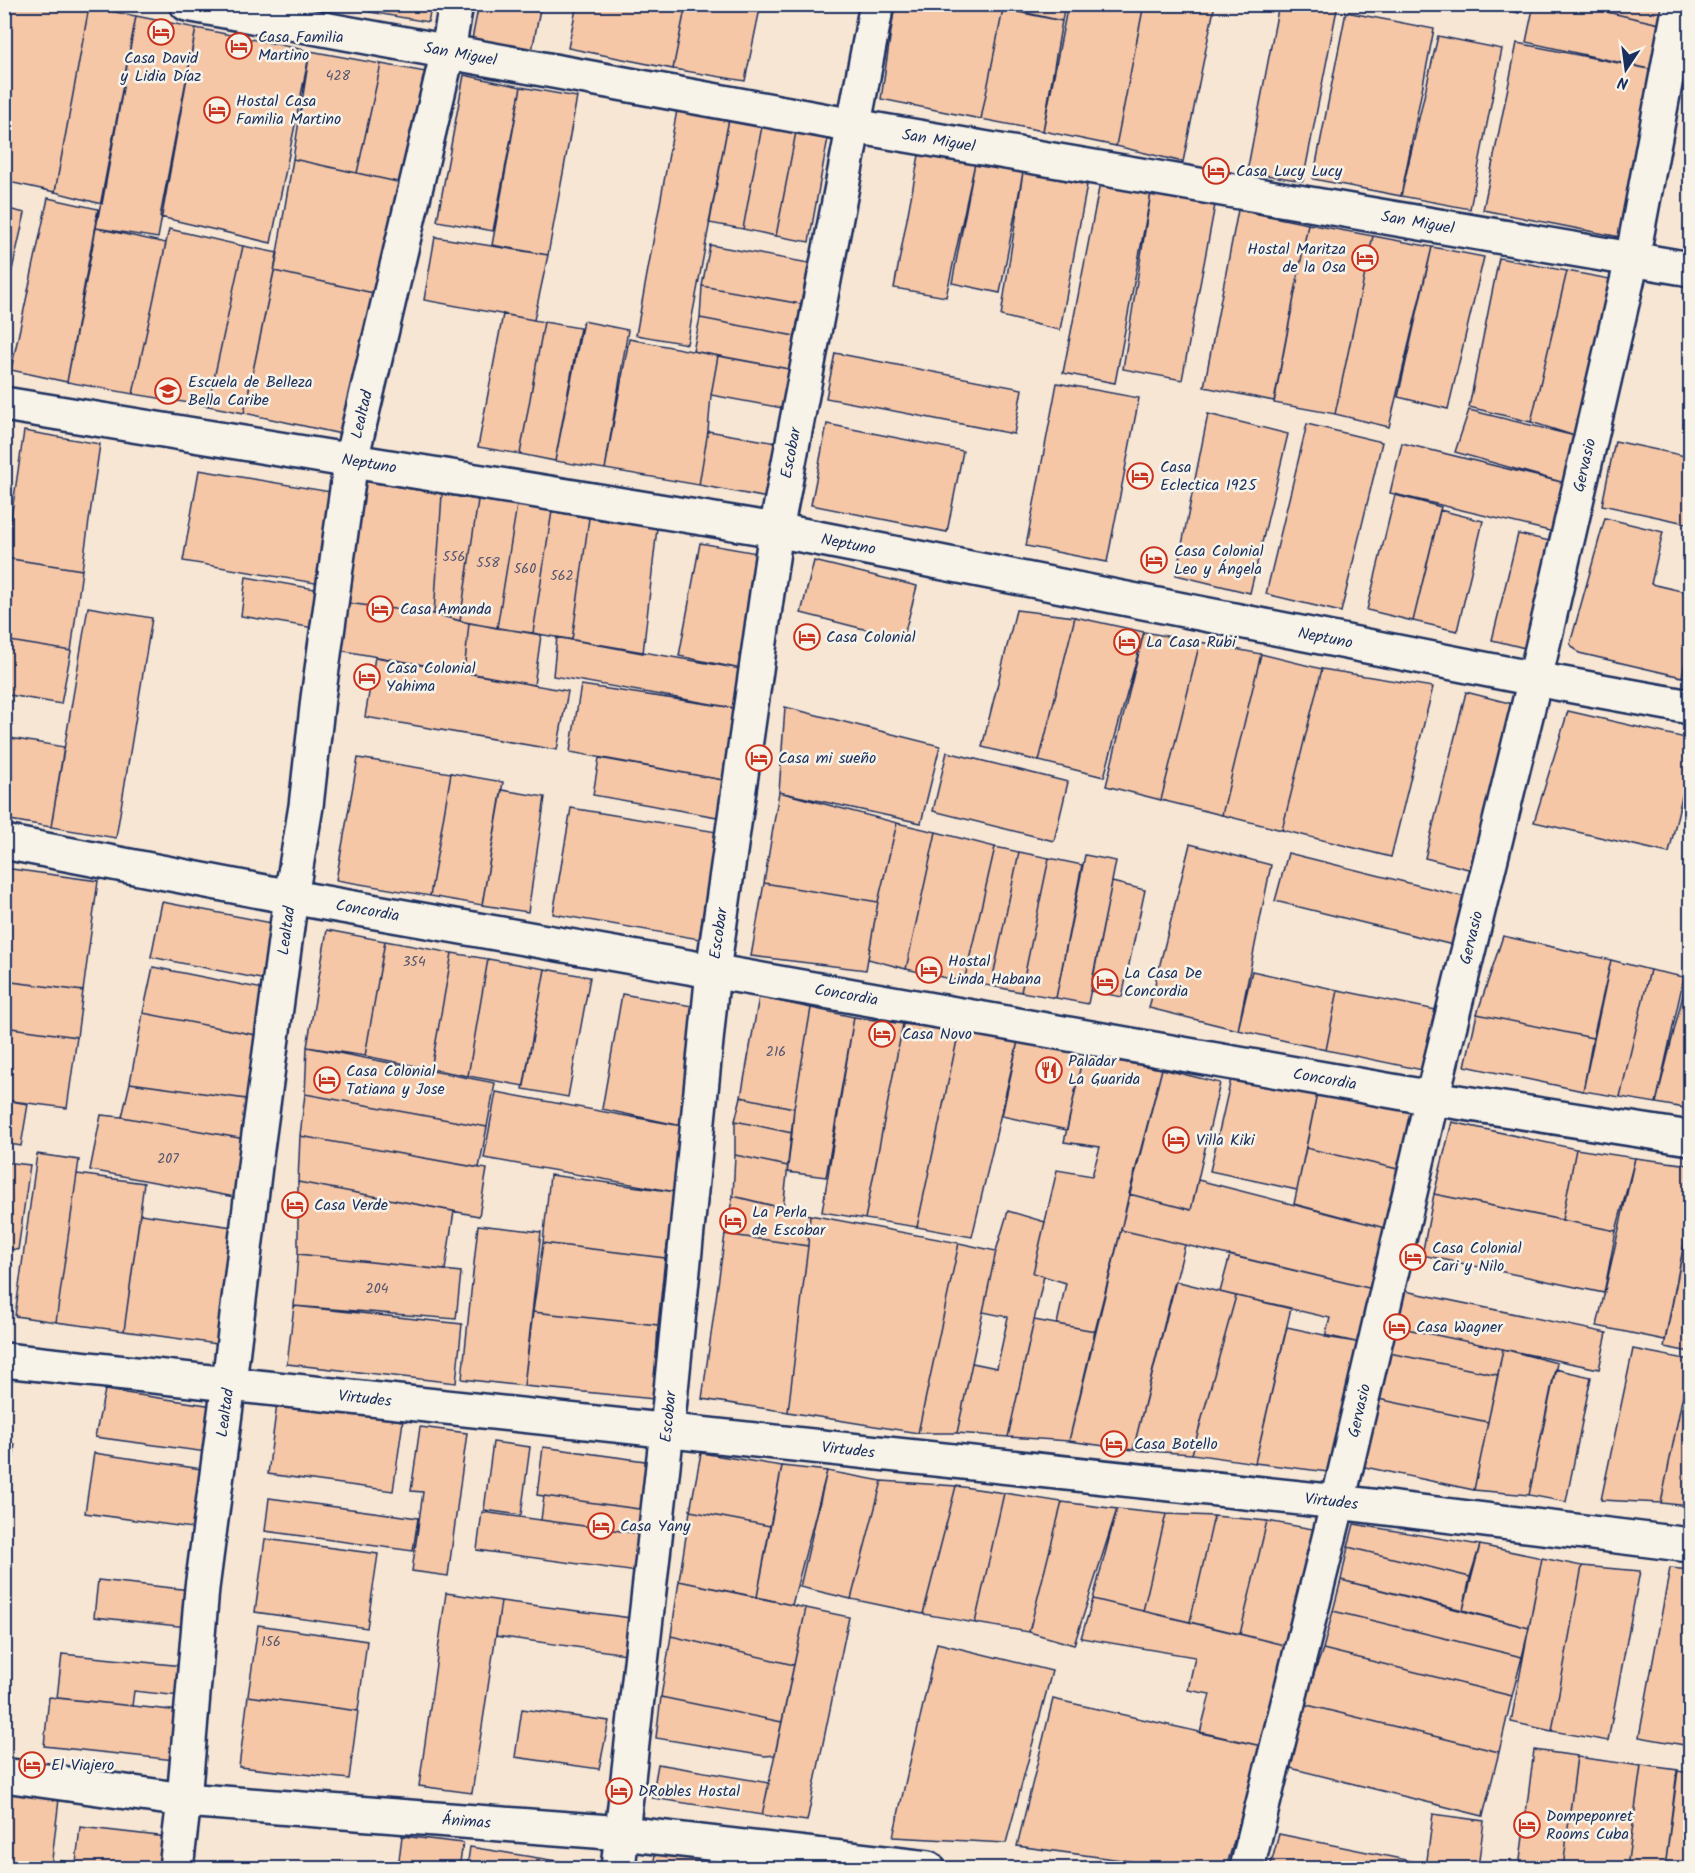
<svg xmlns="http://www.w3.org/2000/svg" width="1695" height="1873" viewBox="0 0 1695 1873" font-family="Kalam,sans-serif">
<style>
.building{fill:#f6c7a6;stroke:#1b2f5e;stroke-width:1.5}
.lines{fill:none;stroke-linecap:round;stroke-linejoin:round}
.minor-casing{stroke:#1b2f5e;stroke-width:38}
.minor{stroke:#f7f3e8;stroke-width:33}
.labels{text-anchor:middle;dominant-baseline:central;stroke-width:5;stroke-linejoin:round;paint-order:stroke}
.number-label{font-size:14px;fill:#525570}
.poi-label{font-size:16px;fill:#1b2f5e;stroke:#f7f3e8;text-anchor:start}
.street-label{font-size:16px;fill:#1b2f5e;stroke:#f7f3e8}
</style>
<rect width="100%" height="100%" fill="#f7e6d4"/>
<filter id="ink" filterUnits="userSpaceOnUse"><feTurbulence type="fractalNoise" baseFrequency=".0167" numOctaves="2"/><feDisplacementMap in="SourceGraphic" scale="12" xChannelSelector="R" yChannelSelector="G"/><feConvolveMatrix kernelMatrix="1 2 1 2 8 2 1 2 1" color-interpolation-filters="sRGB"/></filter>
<g filter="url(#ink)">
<path class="building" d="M5,4H79L89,7L55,192L4,181Z
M366,4H432L428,22L364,11Z
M479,4H541L532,51L472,39Z
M577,4H686L673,69L568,48Z
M686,4H761L745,81L673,69Z
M895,4H983L1003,9L981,119L881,99Z
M988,4H1065L1062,21Z
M1068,4H1144L1116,146L1043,131Z
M1144,4H1215L1183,162L1116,146Z
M1279,4H1338L1303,181L1247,172Z
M1483,4H1521L1519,13Z
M1534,4H1572L1664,25L1654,70L1526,42Z
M1572,4H1668L1664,25Z
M89,7L136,16L102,204L55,192Z
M1003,9L1062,21L1043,131L981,119Z
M1346,12L1434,29L1401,196L1313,179Z
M136,16L196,28L158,238L96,228Z
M196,28L310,51L271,243L160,217Z
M1438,36L1502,49L1470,209L1401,196Z
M1517,43L1654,70L1620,237L1483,210Z
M310,51L381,64L357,173L293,159Z
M381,64L426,72L402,183L357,173Z
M464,75L521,87L493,231L437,221Z
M521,87L577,97L548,255L492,245Z
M677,110L729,119L687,344L636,335Z
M729,119L762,126L743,229L709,223Z
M762,126L796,132L776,236L743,229Z
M796,132L828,138L809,242L776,236Z
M919,155L975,163L946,297L894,288Z
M293,159L402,183L378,294L274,271Z
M975,163L1023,172L1000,293L952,283Z
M1023,172L1087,185L1060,330L1001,316Z
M1100,183L1151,193L1115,383L1063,373Z
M1151,193L1215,205L1182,380L1123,369Z
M48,198L98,209L67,382L11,370Z
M4,208L25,213L4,305Z
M1238,210L1308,224L1274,401L1204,387Z
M1308,224L1373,236L1335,414L1274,403Z
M96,228L166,243L133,394L67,382Z
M169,229L243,246L208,406L133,394Z
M1373,236L1432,247L1389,427L1335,414Z
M435,237L548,255L534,320L424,300Z
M710,245L809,263L801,304L702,286Z
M243,246L278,253L244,413L208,406Z
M1432,247L1484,257L1448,409L1398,397Z
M1499,258L1567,271L1531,422L1469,407Z
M274,271L378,294L346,435L244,413Z
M1567,271L1615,280L1575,436L1531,422Z
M702,286L801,304L795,336L700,318Z
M503,314L544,322L520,454L478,447Z
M700,318L795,336L789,369L693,351Z
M583,321L628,330L605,469L555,461Z
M544,322L580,328L555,461L520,454Z
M629,339L718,356L711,395L708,431L699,485L605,469Z
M835,353L1022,389L1014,434L826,398Z
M718,356L789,369L782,408L711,395Z
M1057,383L1139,398L1107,562L1026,546Z
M1469,410L1575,436L1565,483L1455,452Z
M1208,414L1288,434L1250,593L1176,575Z
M827,424L963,451L947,532L811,505Z
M1307,424L1382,442L1341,612L1266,594Z
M24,431L100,444L82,570L5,558Z
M708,431L783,444L773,499L699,485Z
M1615,441L1690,457V524L1602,505Z
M1402,443L1565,483L1554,532L1390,493Z
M199,470L337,493L321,584L183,561Z
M357,480L442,494L434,614L339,602Z
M442,494L478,500L460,621L434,614Z
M1395,495L1441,507L1413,621L1367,610Z
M478,500L517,505L497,628L460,621Z
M517,505L552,511L533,633L497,628Z
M1440,510L1483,521L1457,631L1413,621Z
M552,511L589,518L572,640L533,633Z
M589,518L657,528L643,653L572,640Z
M1605,518L1663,532L1651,584L1690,593V639L1682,677L1579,653L1570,644Z
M1518,534L1550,541L1525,648L1492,640Z
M700,543L757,553L741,669L679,656Z
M5,558L82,570L71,651L4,640Z
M814,561L917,586L903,639L801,613Z
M246,577L321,590L314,628L241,616Z
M339,602L434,614L469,623L464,672L332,649Z
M88,607L152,618L116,838L51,827Z
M1016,610L1075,617L1039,761L982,747Z
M1075,617L1144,632L1104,777L1039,761Z
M469,623L541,635L534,685L464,672Z
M1144,632L1200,642L1161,800L1106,786Z
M557,637L741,669L734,708L553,676Z
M1690,639V678L1682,677Z
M4,640L71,651L61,704L4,694Z
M1200,642L1261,654L1222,815L1161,800Z
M1261,654L1322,669L1282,830L1222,815Z
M375,657L568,691L557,750L365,717Z
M1322,669L1433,687L1391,857L1282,830Z
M581,685L734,708L723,780L570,752Z
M1466,692L1517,705L1476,871L1425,858Z
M785,707L940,746L921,823L779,792Z
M1568,711L1690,739V761L1669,853L1534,822Z
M4,737L64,747L51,827L4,819Z
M947,752L1068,782L1054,841L933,811Z
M358,758L451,773L430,896L336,880Z
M599,758L723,780V818L593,795Z
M451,773L503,782L482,905L430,896Z
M502,790L545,797L528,912L482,905Z
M779,792L897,823L878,902L764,883Z
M571,808L717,832L699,939L553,914Z
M897,823L936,832L906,969L868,959L878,902Z
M936,832L995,847L964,982L906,969Z
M1190,844L1271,865L1238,1030L1149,1008Z
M995,847L1019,852L991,986L964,982Z
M1019,852L1049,858L1021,992L991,986Z
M1288,853L1469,898L1457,946L1275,901Z
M1085,855L1116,861L1088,1004L1056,998Z
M1049,858L1082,865L1056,998L1021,992Z
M4,868L98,881L83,991L4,981Z
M1112,882L1145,890L1122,997L1090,991Z
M764,883L878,902L866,970L751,956Z
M162,902L282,925L271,981L151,957Z
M327,930L385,941L365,1056L307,1047Z
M1503,936L1611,960L1593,1038L1477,1014Z
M385,941L452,953L431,1069L365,1056Z
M452,953L488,959L468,1076L431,1069Z
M488,959L545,969L524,1086L468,1076Z
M1611,960L1650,970L1620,1097L1583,1091Z
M153,967L268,990L261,1036L143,1013Z
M1690,967V1109L1656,1103Z
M545,969L590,977L568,1097L523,1089Z
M1650,970L1684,977L1656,1103L1620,1097Z
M1252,971L1338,990L1326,1050L1238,1030Z
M4,981L83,991L77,1037L4,1027Z
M1338,990L1441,1011L1422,1070L1326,1050Z
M622,994L704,1008L687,1127L602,1109Z
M759,997L811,1008L794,1108L741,1097Z
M811,1008L854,1017L826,1177L787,1172L794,1108Z
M143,1013L261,1036L246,1099L130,1083Z
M1477,1014L1593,1038L1583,1091L1465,1066Z
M854,1017L903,1024L865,1219L822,1212Z
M903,1024L959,1031L917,1227L865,1219Z
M4,1027L77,1037L67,1108L4,1100Z
M959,1031L1018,1041L972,1237L917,1227Z
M1018,1041L1083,1055L1067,1130L1002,1116Z
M307,1047L495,1083L487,1127L305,1094Z
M1083,1055L1162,1069L1095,1331L1057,1324L1066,1283L1033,1273L1057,1170L1092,1176L1100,1147L1064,1142Z
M1162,1069L1220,1083L1191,1210L1129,1194Z
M1231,1079L1317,1094L1297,1190L1210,1171Z
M130,1083L246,1099L245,1139L122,1117Z
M496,1092L687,1127L676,1192L484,1158Z
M305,1094L487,1127L479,1168L300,1136Z
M1317,1094L1411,1111L1398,1169L1306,1148Z
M741,1097L794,1108L792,1133L735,1121Z
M4,1100L28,1104L21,1146L4,1143Z
M101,1115L122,1117L245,1139L240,1198L90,1170Z
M735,1121L792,1133L788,1166L735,1155Z
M1452,1122L1576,1149L1562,1220L1434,1194Z
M300,1136L487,1169L479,1216L298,1182Z
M1306,1148L1398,1169L1385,1228L1294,1204Z
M1576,1149L1635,1158L1616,1231L1562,1220Z
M37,1154L79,1160L56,1322L15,1316Z
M735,1155L788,1166L783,1208L733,1196Z
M1635,1158L1690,1165V1213L1665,1340L1597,1326Z
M4,1162L30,1165L18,1250L4,1248Z
M77,1174L144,1183L124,1331L56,1322Z
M550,1175L676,1192L665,1258L543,1243Z
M1198,1180L1385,1228L1373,1289L1121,1230L1129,1194L1191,1210Z
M298,1182L454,1211L445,1270L298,1254Z
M1434,1194L1616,1231L1604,1293L1422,1255Z
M733,1196L810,1215L808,1246L725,1234Z
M1008,1211L1045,1222L1033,1273L1044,1276L1008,1437L957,1433L972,1363L997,1368L1008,1317L983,1312L996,1251Z
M140,1214L240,1228L224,1345L124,1331Z
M1690,1214V1352L1664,1347Z
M810,1215L959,1243L918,1433L788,1412L808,1246Z
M478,1225L541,1232L524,1386L462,1379Z
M1121,1230L1185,1245L1133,1450L1069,1441Z
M725,1234L808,1246L788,1412L702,1399Z
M543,1243L665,1258L658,1325L533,1312Z
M959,1243L996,1251L983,1312L957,1433H918Z
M298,1254L461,1272L456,1319L294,1306Z
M1230,1255L1373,1289L1361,1343L1325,1337L1330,1318L1220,1292Z
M1175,1281L1236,1296L1192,1454L1133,1450Z
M1405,1291L1607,1333L1599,1369L1397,1327Z
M1236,1296L1291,1308L1255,1463L1192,1454Z
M294,1306L462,1324L456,1383L287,1364Z
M533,1312L658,1325L654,1399L524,1386Z
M1034,1320L1095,1331L1069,1441L1008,1437Z
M1287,1327L1361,1343L1328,1472L1255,1463Z
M1397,1327L1503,1349L1498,1375L1389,1353Z
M1503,1349L1557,1363L1529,1495L1474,1490Z
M1633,1349L1690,1360L1661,1503L1601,1500Z
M1389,1353L1498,1375L1488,1422L1378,1399Z
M1690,1360V1506L1661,1503Z
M1555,1369L1591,1377L1566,1502L1529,1495Z
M105,1390L220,1407L214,1453L95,1437Z
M1378,1399L1488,1422L1474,1490L1360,1466Z
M277,1404L403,1421L393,1491L268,1474Z
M420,1427L467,1433L448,1576L412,1571L423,1492L411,1491Z
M493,1442L530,1447L521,1515L484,1510Z
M4,1443L15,1444L6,1521H4Z
M543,1447L652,1462L646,1510L537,1495Z
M94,1453L208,1470L199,1529L85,1513Z
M701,1453L782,1466L770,1526L690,1511Z
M782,1466L827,1471L792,1605L757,1597Z
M827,1471L882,1481L851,1599L800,1587Z
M882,1481L956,1486L923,1614L851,1599Z
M956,1486L1004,1493L975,1623L923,1614Z
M1004,1493L1062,1502L1029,1632L975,1623Z
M544,1496L646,1510L642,1534L541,1520Z
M269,1498L418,1518L413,1551L265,1531Z
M1062,1502L1117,1509L1074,1645L1029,1632Z
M1117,1509L1166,1514L1143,1611L1093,1599Z
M690,1511L770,1526L757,1597L679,1581Z
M482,1512L642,1534L637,1572L477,1550Z
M1166,1514L1214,1516L1190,1622L1143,1611Z
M1214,1516L1267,1521L1240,1634L1190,1622Z
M1267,1521L1313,1529L1288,1646L1240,1634Z
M1354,1524L1480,1545L1470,1577L1348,1547Z
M265,1539L378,1554L367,1628L255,1612Z
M1480,1545L1542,1558L1529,1628L1463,1610Z
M1348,1547L1470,1577L1463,1610L1341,1580Z
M1542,1558L1582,1566L1552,1731L1511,1722Z
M1582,1566L1640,1571L1608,1741L1552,1731Z
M1670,1568L1690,1570V1746L1639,1737Z
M98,1580L191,1590L187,1627L94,1617Z
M1341,1580L1529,1628L1522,1657L1333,1611Z
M679,1581L806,1608L794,1665L671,1636Z
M446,1593L501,1601L472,1793L419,1786Z
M1093,1599L1288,1646L1262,1746L1200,1733L1210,1694L1188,1690L1195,1657L1081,1638Z
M501,1601L631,1618L626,1654L496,1636Z
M806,1608L849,1617L807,1821L762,1815Z
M1333,1611L1522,1657L1512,1696L1323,1649Z
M258,1625L367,1641L358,1711L248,1696Z
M671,1636L794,1665L782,1722L661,1697Z
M937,1643L1052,1671L1006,1843L893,1837Z
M1323,1649L1512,1696L1499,1752L1303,1704Z
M62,1654L183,1666L180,1696L134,1691L132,1706L57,1698Z
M248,1696L358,1711L349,1779L239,1767Z
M49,1697L189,1712L184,1761L44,1746Z
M661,1697L782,1722L775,1755L765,1756L656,1738Z
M1053,1699L1262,1746L1226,1868H1181L1017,1846Z
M1303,1704L1499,1752L1483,1816L1290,1768Z
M522,1709L609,1721L599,1769L515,1757Z
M1534,1750L1577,1756L1563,1868H1519Z
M1577,1757L1641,1766L1627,1868H1563Z
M658,1764L769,1783L762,1815L652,1798Z
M1641,1765L1678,1770L1665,1868H1627Z
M1677,1771L1690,1773V1868H1665Z
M4,1791L59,1799L51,1868H4Z
M1433,1814L1484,1821L1478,1868H1426Z
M80,1827L167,1837L163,1868H121L76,1863Z
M1279,1834L1426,1864L1425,1868H1270Z
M402,1836L463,1843L459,1868H398Z
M470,1847L594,1867L593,1868H467Z
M655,1854L761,1868H653Z
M60,1861L120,1868H59Z
M204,1862L248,1868H204Z"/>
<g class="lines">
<g class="minor-casing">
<g id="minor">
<path id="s1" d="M187,4L854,126L1690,269"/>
<path id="s2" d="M4,404L776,530L1535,679L1690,707"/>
<path id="s3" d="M4,842L291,897L1432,1098L1690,1138"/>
<path id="s4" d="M4,1360L1338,1502L1690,1545"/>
<path id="s5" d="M4,1775L184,1800L622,1833L928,1868"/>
<path id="s6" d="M176,1868L184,1800L202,1588L229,1383L257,1149L291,897L306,806L318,698L351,460L448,51L456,4"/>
<path id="s7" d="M618,1868L667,1430L713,971L776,530L877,4"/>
<path id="s8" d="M1247,1868L1338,1502L1432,1098L1535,679L1632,260L1680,4"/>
</g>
</g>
<use href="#minor" class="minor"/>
</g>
</g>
<defs>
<g id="hotel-ring" transform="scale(1.35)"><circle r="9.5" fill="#f7f3e8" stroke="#c8321e" stroke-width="1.5"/><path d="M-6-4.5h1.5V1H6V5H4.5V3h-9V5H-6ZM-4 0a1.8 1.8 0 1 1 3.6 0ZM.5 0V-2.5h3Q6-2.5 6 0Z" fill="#c8321e"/></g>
<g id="school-ring" transform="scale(1.35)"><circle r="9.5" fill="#f7f3e8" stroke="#c8321e" stroke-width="1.5"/><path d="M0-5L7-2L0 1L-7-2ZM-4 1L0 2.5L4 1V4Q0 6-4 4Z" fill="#c8321e"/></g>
<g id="restaurant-ring" transform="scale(1.35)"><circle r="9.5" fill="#f7f3e8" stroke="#c8321e" stroke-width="1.5"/><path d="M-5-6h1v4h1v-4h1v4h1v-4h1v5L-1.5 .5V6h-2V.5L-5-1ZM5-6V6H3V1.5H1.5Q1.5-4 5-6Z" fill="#c8321e"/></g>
</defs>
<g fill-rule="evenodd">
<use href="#hotel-ring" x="161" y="32"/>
<use href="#hotel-ring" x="239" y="46"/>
<use href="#hotel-ring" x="217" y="110"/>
<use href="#hotel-ring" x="1216" y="171"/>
<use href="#hotel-ring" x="1365" y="258"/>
<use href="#school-ring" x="168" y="391"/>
<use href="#hotel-ring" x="1140" y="476"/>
<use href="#hotel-ring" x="1154" y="560"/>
<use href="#hotel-ring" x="380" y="609"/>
<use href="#hotel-ring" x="807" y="637"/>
<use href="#hotel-ring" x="1127" y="642"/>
<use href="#hotel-ring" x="367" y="677"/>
<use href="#hotel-ring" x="759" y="758"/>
<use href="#hotel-ring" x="929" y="970"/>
<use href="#hotel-ring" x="1105" y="982"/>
<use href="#hotel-ring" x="882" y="1034"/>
<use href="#restaurant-ring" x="1049" y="1070"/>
<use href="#hotel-ring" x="327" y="1080"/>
<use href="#hotel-ring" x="1176" y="1140"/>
<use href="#hotel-ring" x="295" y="1205"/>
<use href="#hotel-ring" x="733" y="1221"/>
<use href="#hotel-ring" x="1413" y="1257"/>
<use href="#hotel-ring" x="1397" y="1327"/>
<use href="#hotel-ring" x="1114" y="1444"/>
<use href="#hotel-ring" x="601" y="1526"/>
<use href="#hotel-ring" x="32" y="1765"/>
<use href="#hotel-ring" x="619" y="1791"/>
<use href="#hotel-ring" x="1527" y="1825"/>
</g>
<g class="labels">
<g class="number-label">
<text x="338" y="76">428</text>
<text x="454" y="557">556</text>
<text x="488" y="563">558</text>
<text x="525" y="569">560</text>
<text x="562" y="576">562</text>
<text x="414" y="962">354</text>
<text x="776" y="1052">216</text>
<text x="168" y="1159">207</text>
<text x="377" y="1289">204</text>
<text x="271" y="1642">156</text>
</g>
<g class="poi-label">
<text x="258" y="37">Casa Familia<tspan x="258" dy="18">Martino</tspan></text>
<text x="161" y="58" text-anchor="middle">Casa David<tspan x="161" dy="18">y Lidia Díaz</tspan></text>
<text x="236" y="101">Hostal Casa<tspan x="236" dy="18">Familia Martino</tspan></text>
<text x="1236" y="171">Casa Lucy Lucy</text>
<text x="1346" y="249" text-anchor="end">Hostal Maritza<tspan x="1346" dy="18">de la Osa</tspan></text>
<text x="188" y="382">Escuela de Belleza<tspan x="188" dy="18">Bella Caribe</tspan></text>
<text x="1160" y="467">Casa<tspan x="1160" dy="18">Eclectica 1925</tspan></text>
<text x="1174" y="551">Casa Colonial<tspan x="1174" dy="18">Leo y Ángela</tspan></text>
<text x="400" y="609">Casa Amanda</text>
<text x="826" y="637">Casa Colonial</text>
<text x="1146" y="642">La Casa Rubi</text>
<text x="386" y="668">Casa Colonial<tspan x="386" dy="18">Yahima</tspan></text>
<text x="778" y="758">Casa mi sueño</text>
<text x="948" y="961">Hostal<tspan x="948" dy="18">Linda Habana</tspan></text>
<text x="1124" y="973">La Casa De<tspan x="1124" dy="18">Concordia</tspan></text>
<text x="902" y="1034">Casa Novo</text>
<text x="1068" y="1061">Paladar<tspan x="1068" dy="18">La Guarida</tspan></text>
<text x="346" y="1071">Casa Colonial<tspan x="346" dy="18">Tatiana y Jose</tspan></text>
<text x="1196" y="1140">Villa Kiki</text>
<text x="314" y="1205">Casa Verde</text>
<text x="752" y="1212">La Perla<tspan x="752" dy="18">de Escobar</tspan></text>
<text x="1432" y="1248">Casa Colonial<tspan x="1432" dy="18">Cari y Nilo</tspan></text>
<text x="1416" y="1327">Casa Wagner</text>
<text x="1134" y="1444">Casa Botello</text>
<text x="620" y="1526">Casa Yany</text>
<text x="51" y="1765">El Viajero</text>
<text x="638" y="1791">DRobles Hostal</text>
<text x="1546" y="1816">Dompeponret<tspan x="1546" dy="18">Rooms Cuba</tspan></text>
</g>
<g class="street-label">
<text stroke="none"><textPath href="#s1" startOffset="278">San Miguel</textPath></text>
<text stroke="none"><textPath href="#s1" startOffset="764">San Miguel</textPath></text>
<text stroke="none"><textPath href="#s1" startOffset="1250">San Miguel</textPath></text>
<text stroke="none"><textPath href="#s6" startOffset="1466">Lealtad</textPath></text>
<text stroke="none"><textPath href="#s7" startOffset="1426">Escobar</textPath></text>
<text stroke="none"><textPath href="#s2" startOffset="370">Neptuno</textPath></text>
<text stroke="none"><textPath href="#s8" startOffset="1443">Gervasio</textPath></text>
<text stroke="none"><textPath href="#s2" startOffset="856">Neptuno</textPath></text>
<text stroke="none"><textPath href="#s2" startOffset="1342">Neptuno</textPath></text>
<text stroke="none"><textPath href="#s3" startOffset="370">Concordia</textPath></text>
<text stroke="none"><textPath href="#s6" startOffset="944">Lealtad</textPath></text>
<text stroke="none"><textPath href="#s7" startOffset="940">Escobar</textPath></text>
<text stroke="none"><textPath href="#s8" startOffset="957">Gervasio</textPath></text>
<text stroke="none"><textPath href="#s3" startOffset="856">Concordia</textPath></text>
<text stroke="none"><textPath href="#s3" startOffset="1342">Concordia</textPath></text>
<text stroke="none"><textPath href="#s4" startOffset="363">Virtudes</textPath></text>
<text stroke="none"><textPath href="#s8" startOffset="471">Gervasio</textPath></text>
<text stroke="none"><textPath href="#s6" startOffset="458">Lealtad</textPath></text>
<text stroke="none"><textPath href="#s7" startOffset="454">Escobar</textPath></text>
<text stroke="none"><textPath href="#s4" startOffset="849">Virtudes</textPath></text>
<text stroke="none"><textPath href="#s4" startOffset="1335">Virtudes</textPath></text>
<text stroke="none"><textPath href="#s5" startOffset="465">Ánimas</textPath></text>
</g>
</g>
<rect width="1695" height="1873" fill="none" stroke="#f7f3e8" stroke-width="24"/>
<rect x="12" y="12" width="1671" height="1849" fill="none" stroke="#1b2f5e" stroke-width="2" filter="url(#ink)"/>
<g transform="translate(1626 69) rotate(193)" stroke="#f7f3e8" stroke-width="4.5" paint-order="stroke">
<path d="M0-4.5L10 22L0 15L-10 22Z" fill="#1b2f5e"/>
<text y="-9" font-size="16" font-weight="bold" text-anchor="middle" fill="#1b2f5e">N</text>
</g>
</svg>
